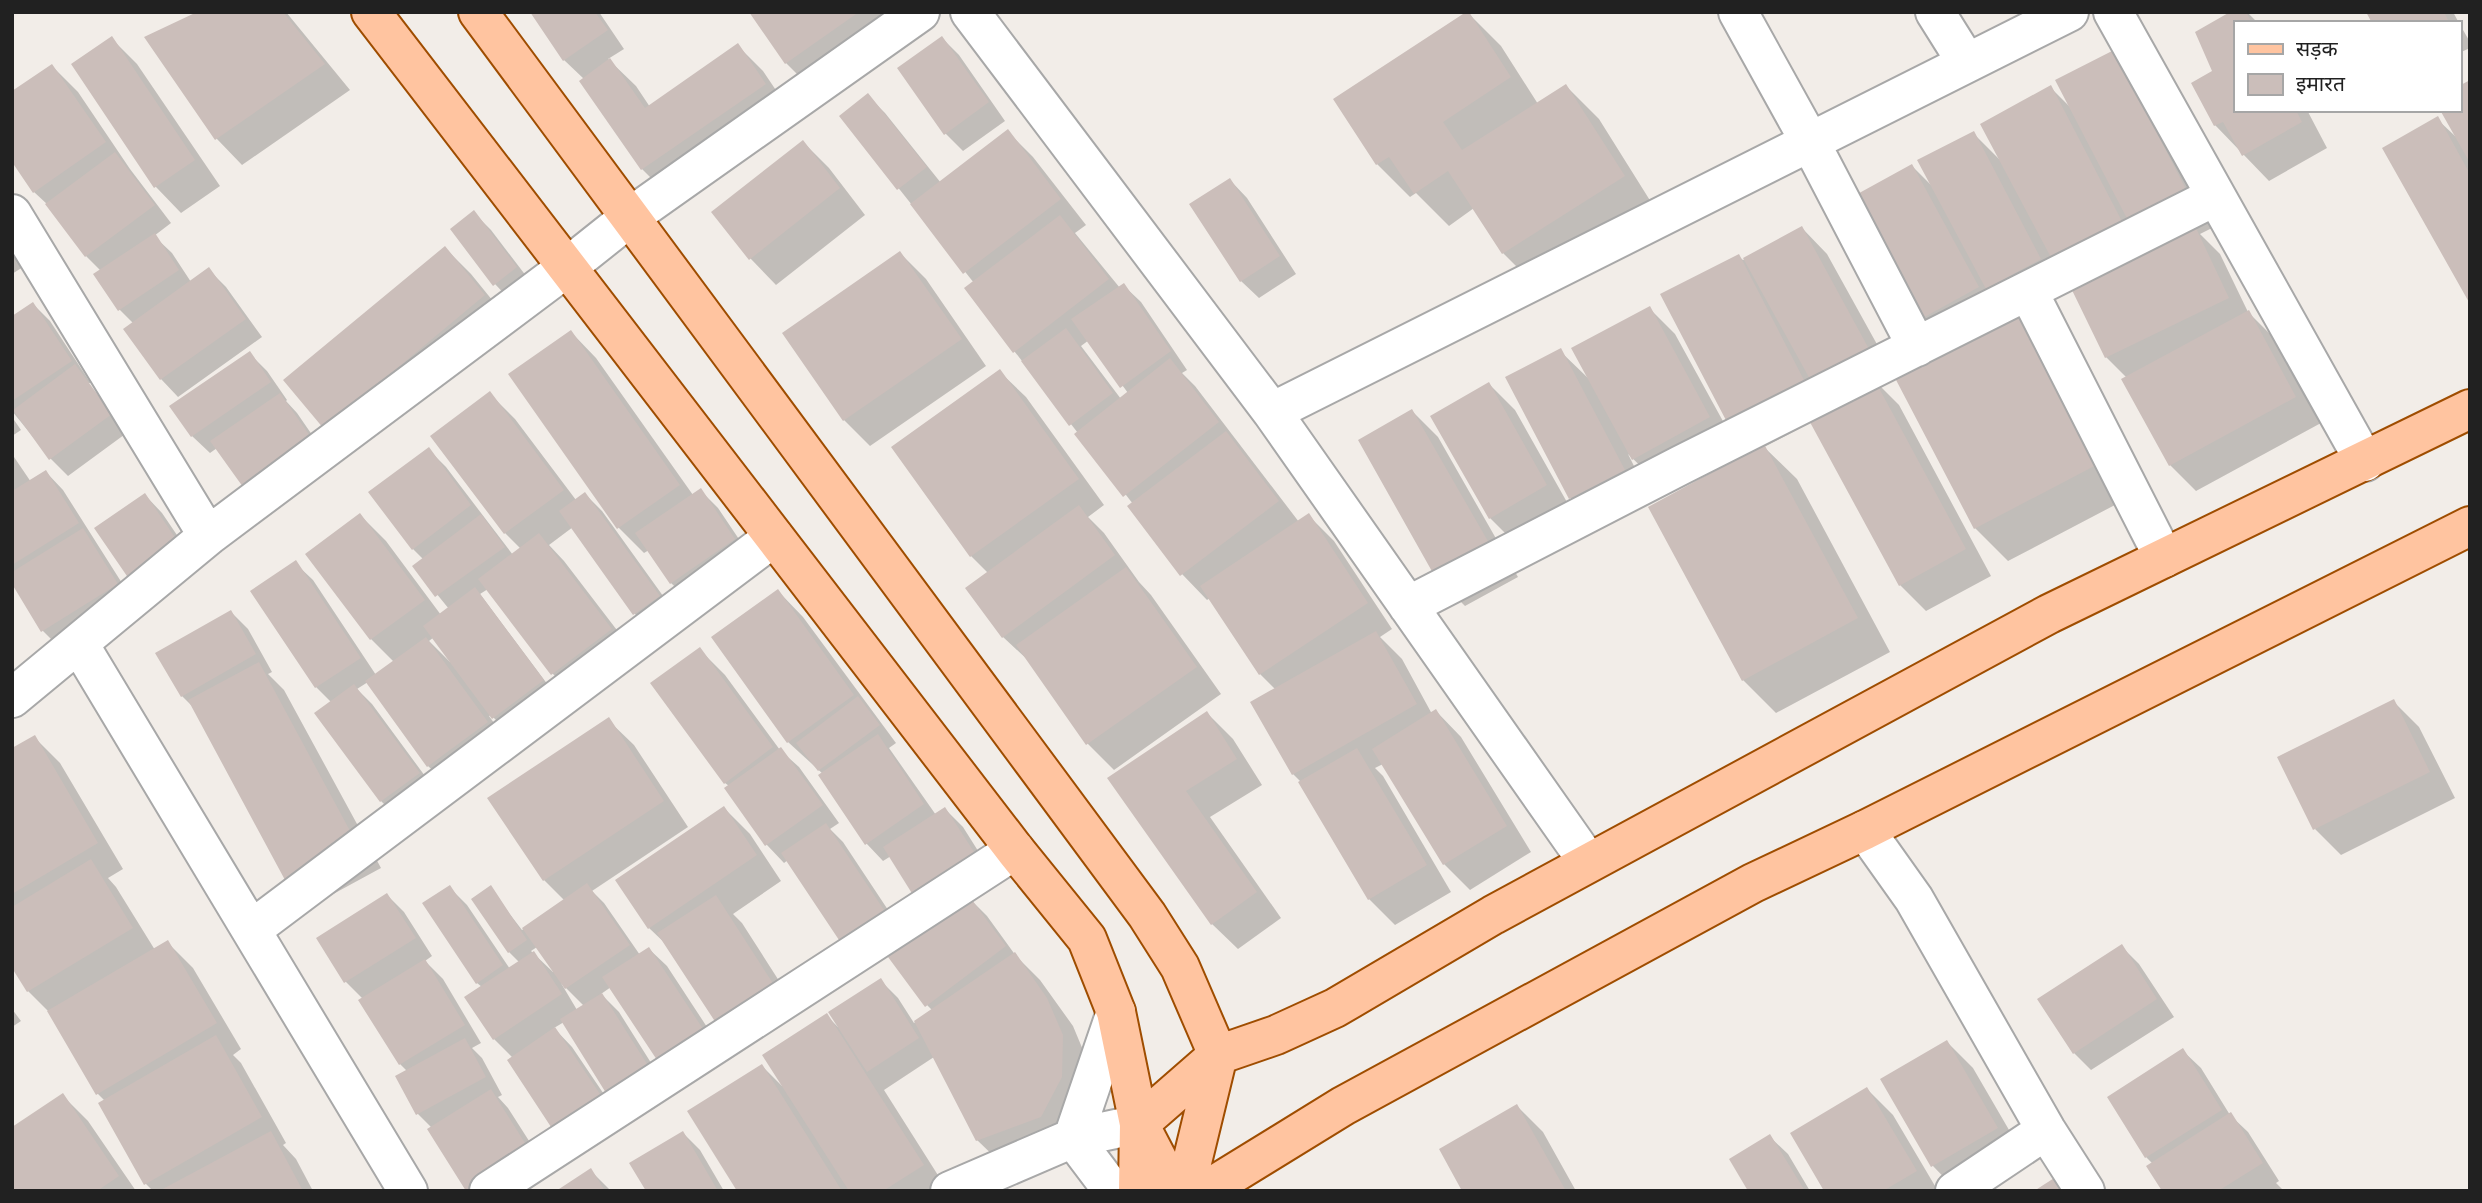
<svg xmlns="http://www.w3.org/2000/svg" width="2482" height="1203" viewBox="0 0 2482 1203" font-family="Karla,'Noto Sans Devanagari',sans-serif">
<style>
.shadow{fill:#0003;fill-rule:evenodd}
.building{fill:#cbbeba}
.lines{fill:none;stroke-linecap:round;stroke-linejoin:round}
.minor-casing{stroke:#a8a8a8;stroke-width:42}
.major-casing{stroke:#9f4d00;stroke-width:42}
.minor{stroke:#fff;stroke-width:38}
.major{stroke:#ffc4a0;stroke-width:38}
</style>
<rect width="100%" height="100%" fill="#f2ede8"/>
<path class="shadow" d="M201,12H286L350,90L242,165L217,139Z
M532,12H599L624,49L608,59L636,86L650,107L738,46L763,71L790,111L668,195L642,169L581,81L584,79L564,60Z
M751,12H921L812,89L786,63Z
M2234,12H2247L2258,23H2235V110H2307L2327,148L2269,181L2215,125L2214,71Z
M2368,12H2453L2459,23H2374Z
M1468,13L1501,46L1538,104L1566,86L1599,119L1656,210L1536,286L1503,253L1474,208L1449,226L1416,193L1410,197L1377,164Z
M2459,23L2470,42V48L2459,53Z
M942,38L959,55L1005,121L963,151L945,133Z
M112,39L137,64L220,186L181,213L156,187L73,64Z
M2113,52L2216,226L2200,234L2220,254L2248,312L2274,338L2321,423L2196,491L2170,465L2127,378L2106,357L2072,287L1946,345L1920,319L1912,166L1932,186L1973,133L2001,161L2050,87L2070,107Z
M52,66L78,92L130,169L171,223L154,236L172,253L191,282L209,270L226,287L262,337L178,397L161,379L133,323L119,309L101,271L86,256L48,205L34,192Z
M2470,82V300L2437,119L2455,136L2459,110Z
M868,96L885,113L941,183L1008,132L1033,157L1086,225L1075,233L1120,288L1123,285L1141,302L1187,370L1182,373L1195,386L1299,522L1309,516L1334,541L1392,629L1380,637L1402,659L1432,714L1436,711L1461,737L1531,852L1470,890L1444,864L1383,764L1375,768L1383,776L1451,892L1395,925L1369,899L1301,782L1293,774L1276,690L1260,674L1210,598L1207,600L1182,574L1133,504L966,289L974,283L842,117ZM1089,340L1128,393L1121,399L1081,346Z
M803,142L829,168L865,215L776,285L751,259L714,213Z
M1230,180L1247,198L1296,274L1259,298L1241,281Z
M474,213L491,230L533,285L512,302L495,284Z
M1802,228L1827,254L1894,375L1878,384L1899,405L1991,576L1926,611L1900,585L1812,422L1764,447L1797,479L1890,652L1776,713L1743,680L1756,451L1738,256L1743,260Z
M445,248L471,274L510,322L351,453L325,428Z
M12,250L23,267L12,274Z
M900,253L926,279L986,366L870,446L844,420L785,333Z
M33,304L50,321L88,379L128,432L68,476L51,459L12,411V318ZM87,383H92L119,419L116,422Z
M1649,308L1675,334L1735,443L1659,484L1628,454L1649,496L1597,523L1571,498L1560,351L1588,378Z
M2023,313L2134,495L2008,561L1975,528Z
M571,332L596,358L693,495L701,491L718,508L751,557L689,600L671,583L649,550L644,553L619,528Z
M249,353L267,371L287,400L286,401L297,413L328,458L217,448L210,453L192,436Z
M1000,372L1026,397L1104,505L1088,517L1104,533L1139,582L1151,595L1221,694L1114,770L1088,744L1030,662L1003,637L988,573L971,556Z
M1489,384L1515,410L1572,511L1516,544L1490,518Z
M489,393L515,419L576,500L585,494L602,511L676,614L652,631L635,614L573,527L549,545L564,561L636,655L578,699L552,673L488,589L480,594L551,689L502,726L491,715L489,716L513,749L454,791L428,766L368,682L357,689L372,704L436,791L398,818L381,801L332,703L316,687L295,563L313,580L376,675L394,662L371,639L308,555L360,515L386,541L441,615L449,609L414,566L423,559L413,549L428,449L446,467L513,555L521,549L505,533ZM434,637L451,661L450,662L429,641Z
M1412,411L1438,437L1518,577L1465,606L1440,581Z
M12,417L21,430L12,436Z
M12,454L31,482L46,472L63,490L134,602L60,648L43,631L12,581Z
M145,495L162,513L196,563L130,578Z
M778,591L803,617L896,743L889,748L936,815L945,809L963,827L992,873L891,856L883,861L866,843L823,774L788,742Z
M231,612L248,629L272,672L268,674L284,690L381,868L313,905L193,707L182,696Z
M699,649L725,675L780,750L799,767L839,823L830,829L843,842L900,928L858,956L840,939L788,860L784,863L767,845L726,788L729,786L725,783Z
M2393,701L2419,727L2455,798L2341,855L2315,829Z
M1207,713L1233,739L1262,785L1210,817L1281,918L1238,949L1212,924L1110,779Z
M608,720L634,745L688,827L592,891L604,903L640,955L649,949L667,966L724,1053L611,987L601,994L619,1012L665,1085L564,1022L554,1028L572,1047L618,1115L513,1058L494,1039L482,987L477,983L449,887L467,905L510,969L519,962L509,952L490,888L522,930L565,901L544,880ZM537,947L554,971L553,972L531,951ZM561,983L584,1006L577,1010Z
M34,737L60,763L123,869L108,878L116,887L155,950L167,942L193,968L241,1049L233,1055L241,1063L286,1143L283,1145L296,1159L313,1191H153L145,1183L105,1101L97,1093L50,1013L28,991L12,965V750Z
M724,808L750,834L781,881L733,914L742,923L799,1012L669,947L649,928Z
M387,895L404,912L432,956L425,961L443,979L481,1043L472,1048L482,1058L502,1095L498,1097L508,1108L547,1169L512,1191L468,1190L430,1129L432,1128L417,1113L407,1071L400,1064L363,999L346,982L318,938Z
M969,898L987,916L1016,956L1040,980L1073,1026L1088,1062L1067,1143L1003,1165L977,1140L934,1057L884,1090L948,1191H739L762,1066L782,1086L826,1015L838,1027L880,980L898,998L914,1023L932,1010L927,1005Z
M2122,947L2139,964L2174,1017L2091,1070L2074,1053Z
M12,1009L21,1021L12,1027Z
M1947,1042L1973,1068L2023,1154L1957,1191L1933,1166L1883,1080Z
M2183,1051L2201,1068L2230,1115L2248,1132L2279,1181L2276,1183L2284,1191H2164L2153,1164L2146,1157Z
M1867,1089L1893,1115L1938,1191H1827Z
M62,1095L88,1121L136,1191H12Z
M1517,1106L1543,1132L1576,1191H1464Z
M683,1133L700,1150L724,1191H648Z
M1770,1137L1788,1154L1810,1191H1750Z
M591,1171L611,1191H560Z"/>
<path class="building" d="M197,12H283L325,64L215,140L144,37Z
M530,12H595L608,30L563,61Z
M749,12H859L785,64Z
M1466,12H1469L1511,77L1443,122L1462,150L1566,84L1625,176L1502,254L1448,171L1414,194L1389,157L1376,165L1333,99Z
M2230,12H2246L2252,23H2235V110H2296L2302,122L2242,156L2223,122L2214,126L2191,83L2212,71L2195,32Z
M2366,12H2444L2448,20L2443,23H2372Z
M112,36L195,160L154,188L71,64Z
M942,36L989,102L944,135L897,68Z
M738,43L766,84L641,170L579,81L610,58L645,108Z
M2114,50L2191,199L2133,230L2055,80Z
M52,64L106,142L33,193L12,162V91Z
M2470,80V163L2440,110H2459V86Z
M2051,85L2127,231L2055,265L1980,124Z
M868,93L927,167L897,190L839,116Z
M2438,116L2470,174V304L2382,148Z
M1008,129L1061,199L963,274L910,204Z
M1974,131L2041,259L1986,289L1917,160Z
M803,140L840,188L749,260L711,212Z
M115,152L155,205L85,257L45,204Z
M1912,164L1979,287L1919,320L1852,197Z
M1230,178L1280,256L1240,282L1189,204Z
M474,210L517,267L493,286L450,229Z
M1060,215L1109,279L1013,353L964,288Z
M1802,226L1869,349L1811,381L1743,258Z
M2195,226L2229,298L2105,358L2070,286Z
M155,233L179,270L118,311L93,274Z
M445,246L485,295L324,429L283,380Z
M900,251L962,339L843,421L782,333Z
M1739,254L1807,386L1729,426L1660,294Z
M209,267L246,319L160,380L123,329Z
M1124,283L1171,351L1120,388L1071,319Z
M33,302L72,361L12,401V316Z
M1650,306L1710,417L1632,460L1571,348Z
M2249,310L2296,397L2169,466L2121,379Z
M2023,311L2102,462L1974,529L1895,378Z
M1066,328L1113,393L1069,426L1021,361Z
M571,330L680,485L617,529L508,374Z
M1561,348L1625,470L1569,499L1505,377Z
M250,351L271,382L191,437L169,406Z
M1170,358L1219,422L1123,497L1074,434Z
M75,364L112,414L49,460L13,410Z
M1000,369L1079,479L970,557L891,447Z
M1873,377L1966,549L1899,586L1805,413Z
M1489,382L1547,485L1489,519L1430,416Z
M490,391L564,490L504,534L430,436Z
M280,393L312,439L243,487L210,441Z
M1412,409L1493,550L1438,582L1358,440Z
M1226,431L1279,501L1180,576L1127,506Z
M1764,444L1858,618L1742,681L1648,507Z
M429,447L471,505L412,550L368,492Z
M46,470L79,523L12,565V491Z
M701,488L735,539L670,584L635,533Z
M585,492L660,596L633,615L559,511Z
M145,493L180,545L129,579L94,528Z
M1079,505L1115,555L1002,638L965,588Z
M360,513L425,600L370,640L305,554Z
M1309,513L1368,603L1259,675L1200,586Z
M481,514L505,547L435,597L412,566Z
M83,528L118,584L41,632L12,584V572Z
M539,533L612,629L551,675L478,579Z
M296,560L361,658L315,688L250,591Z
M1126,567L1197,667L1086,745L1016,645Z
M475,587L544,680L492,719L423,626Z
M778,589L854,695L787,743L711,637Z
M231,610L256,654L181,697L155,653Z
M1376,631L1417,704L1292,775L1250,702Z
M426,637L488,722L427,767L365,681Z
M700,647L773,747L724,784L650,683Z
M259,662L356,842L285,880L188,700Z
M354,684L420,773L380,802L314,713Z
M858,696L880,725L818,771L796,743Z
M2394,699L2430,772L2313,830L2277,757Z
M1436,709L1507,826L1443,865L1372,749Z
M1207,711L1237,759L1186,791L1257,892L1211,925L1107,778Z
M609,717L664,801L543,881L487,798Z
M878,734L924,804L865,845L818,775Z
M35,735L98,843L12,894V748Z
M781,747L823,805L765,846L724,788Z
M1357,748L1427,865L1368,900L1298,782Z
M724,806L757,855L648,929L615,880Z
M945,807L976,855L913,895L883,847Z
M826,823L884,910L839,940L781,853Z
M91,859L133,928L27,992L12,968V907Z
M587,883L630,945L565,989L522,928Z
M450,885L503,965L476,984L422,903Z
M491,885L527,940L508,953L471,899Z
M387,893L416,938L344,983L316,938Z
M716,895L774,985L716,1023L657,933Z
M969,896L1006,946L925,1007L888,957Z
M168,940L217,1023L96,1095L47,1011Z
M2122,944L2157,999L2073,1054L2037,999Z
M649,947L707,1035L661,1066L602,977Z
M534,951L562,994L493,1040L464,997Z
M1015,952L1047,998L1063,1035L1062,1077L1041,1117L976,1141L914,1021Z
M425,959L465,1025L399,1065L358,1000Z
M881,978L919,1038L867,1072L828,1012Z
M602,993L649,1067L606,1093L560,1019Z
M827,1013L924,1165L883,1191H849L762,1055Z
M555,1027L602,1097L553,1130L507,1060Z
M216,1035L262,1117L144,1185L98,1103Z
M465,1038L486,1077L416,1115L395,1076Z
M1947,1040L1998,1128L1931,1167L1880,1079Z
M2183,1048L2222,1110L2145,1158L2107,1097Z
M762,1064L842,1191H737L687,1111Z
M1867,1087L1917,1171L1883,1191H1824L1790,1133Z
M491,1089L530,1151L466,1191L427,1129Z
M63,1093L119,1176L97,1191H12V1127Z
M1517,1104L1566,1191H1462L1439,1149Z
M2231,1112L2263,1163L2218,1191H2162L2146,1166Z
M271,1131L303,1191H159Z
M683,1131L718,1191H646L629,1163Z
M1770,1134L1805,1191H1748L1729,1159Z
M591,1168L605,1191H556Z
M2062,1173L2073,1191H2034Z"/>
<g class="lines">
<g class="minor-casing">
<path id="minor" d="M970,12L1272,412L1588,862
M1738,12L1810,142L1917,347
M1935,12L1967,63
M2113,12L2365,462
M12,214L208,536
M2028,291L2164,558
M1272,412L2069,12
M1408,606L1681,465L2216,196
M79,644L408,1191
M12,698L208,536L566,268L630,217L920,12
M1865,830L1914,899L2046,1130L2085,1191
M251,930L774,537
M1073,1138L1116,1012
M1073,1138L1113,1191
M489,1191L1015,850
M950,1191L1073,1138L1139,1124
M1955,1191L2046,1130"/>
</g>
<g class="major-casing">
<path id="major" d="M371,12L1015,850L1087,939L1116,1012L1139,1124L1138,1191
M478,12L1147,915L1180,967L1218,1055L1185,1191
M1174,1191L1139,1124L1218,1055L1276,1035L1335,1008L1493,915L2049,614L2470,409
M1205,1191L1343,1106L1753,883L1865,830L2470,526"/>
</g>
<use href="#minor" class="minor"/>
<use href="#major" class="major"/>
</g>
<rect width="2482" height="1203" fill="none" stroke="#212121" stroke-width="28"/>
<rect x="2234" y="21" width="228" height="91" fill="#ffffff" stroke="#a6a6a6" stroke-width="2"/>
<rect x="2248" y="44" width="35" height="10" fill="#ffc4a0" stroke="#a6a6a6" stroke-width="2"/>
<text x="2296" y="56" font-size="21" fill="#212121">सड़क</text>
<rect x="2248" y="74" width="35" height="21" fill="#cbbeba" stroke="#a6a6a6" stroke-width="2"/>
<text x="2296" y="91" font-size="21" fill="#212121">इमारत</text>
</svg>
